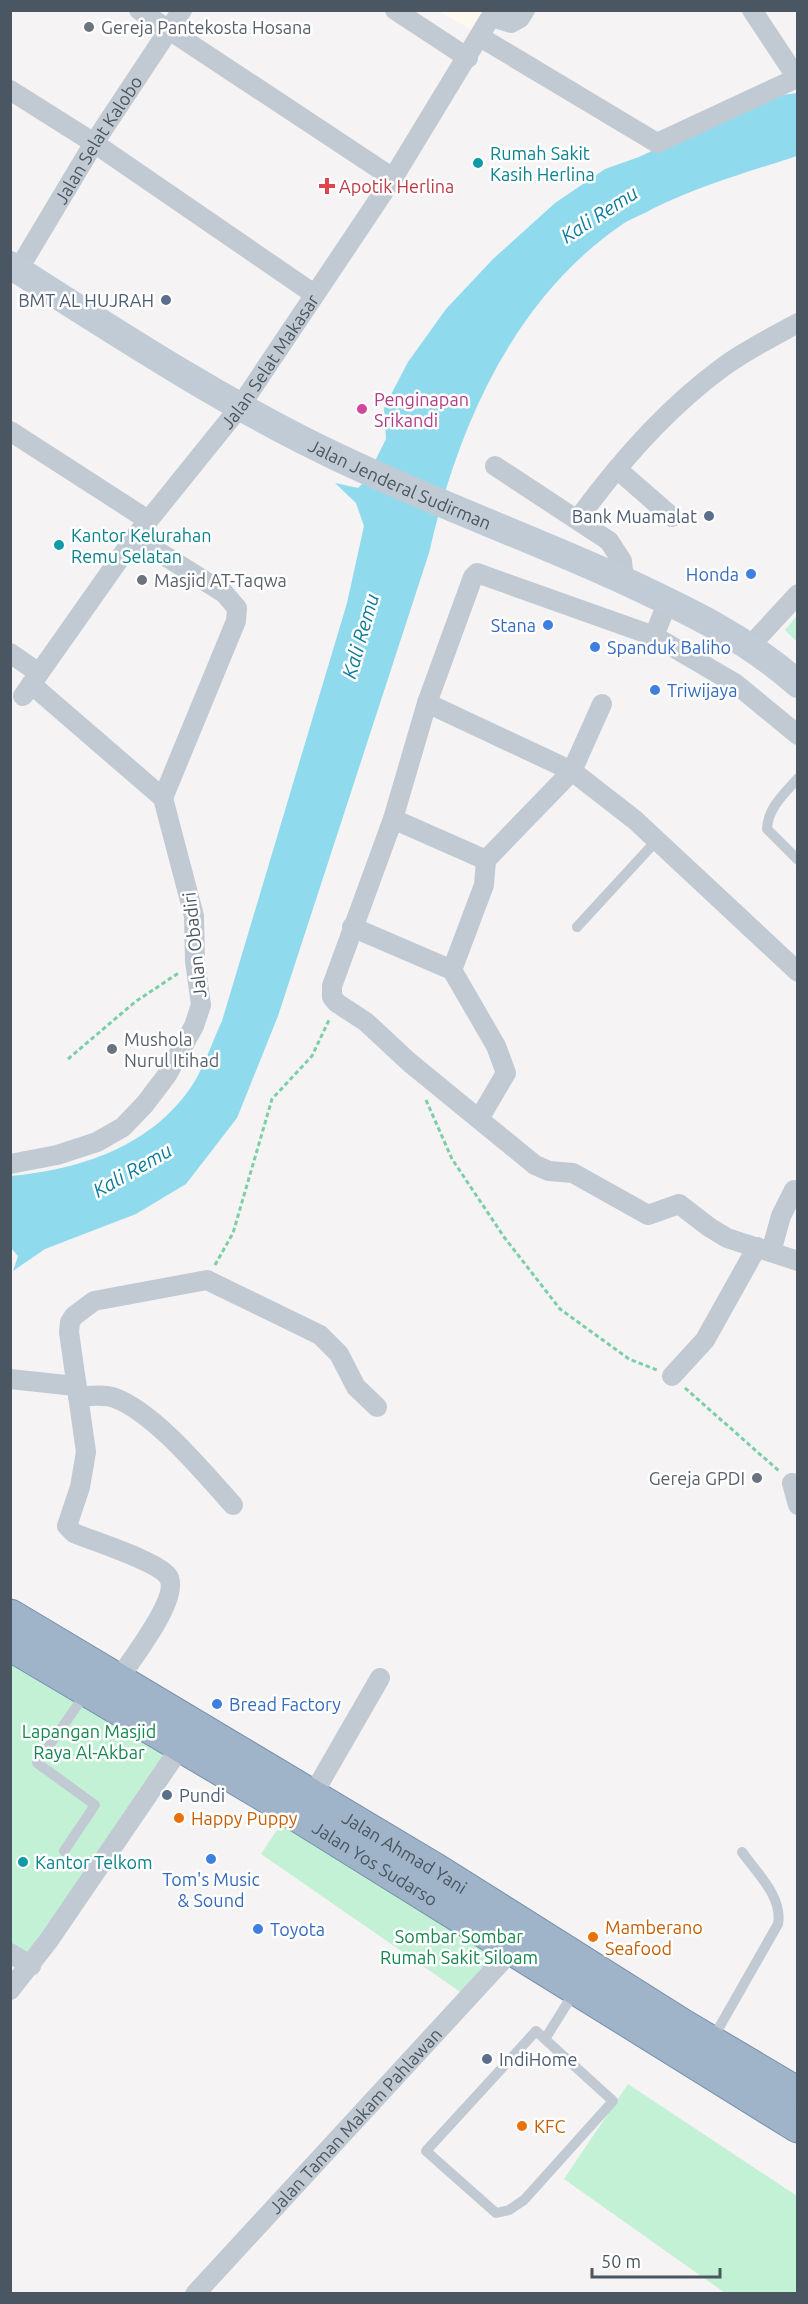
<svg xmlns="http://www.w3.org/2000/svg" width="808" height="2304" viewBox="0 0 808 2304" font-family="Ubuntu,sans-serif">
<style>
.commercial{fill:#fdf9ef}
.green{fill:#c3f1d5}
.water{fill:#90daee}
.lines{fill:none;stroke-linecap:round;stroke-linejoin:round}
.trunk-casing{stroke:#7690ad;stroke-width:35}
.path{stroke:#7ad0a6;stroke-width:3;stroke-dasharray:4.5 3;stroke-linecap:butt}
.service{stroke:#c1cad2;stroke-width:10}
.minor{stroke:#c1cad2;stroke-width:20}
.secondary{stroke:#c1cbd6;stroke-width:28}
.trunk{stroke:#9fb4c9;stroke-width:33}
.worship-dot{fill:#6b7280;stroke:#fff;stroke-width:2}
.culture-dot{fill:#0f9aa8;stroke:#fff;stroke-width:2}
.health-dot{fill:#e0444e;stroke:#fff;stroke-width:2}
.service-dot{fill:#5c6f8a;stroke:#fff;stroke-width:2}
.hotel-dot{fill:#d1479c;stroke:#fff;stroke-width:2}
.shop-dot{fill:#3f7fe0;stroke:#fff;stroke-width:2}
.food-dot{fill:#e8710a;stroke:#fff;stroke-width:2}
.labels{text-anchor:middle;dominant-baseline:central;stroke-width:5;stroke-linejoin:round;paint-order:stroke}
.worship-label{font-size:18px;fill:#5b616d;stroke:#fff;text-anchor:start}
.street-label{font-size:18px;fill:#4a5661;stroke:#fff}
.culture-label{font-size:18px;fill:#0d838f;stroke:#fff;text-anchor:start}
.health-label{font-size:18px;fill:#be3a42;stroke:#fff;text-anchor:start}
.service-label{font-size:18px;fill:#4e5e75;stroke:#fff;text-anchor:end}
.hotel-label{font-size:18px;fill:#b23c85;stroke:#fff;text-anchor:start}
.shop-label{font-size:18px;fill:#366cbe;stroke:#fff;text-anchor:start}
.park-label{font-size:18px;fill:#17864f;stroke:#fff}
.food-label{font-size:18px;fill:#c56008;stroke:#fff;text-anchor:start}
.water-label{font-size:20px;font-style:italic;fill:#0c7c9b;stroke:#fff}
</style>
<rect width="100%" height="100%" fill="#f5f3f3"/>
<path class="commercial" d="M439,11H486L473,31Z"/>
<path class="green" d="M797,616V642L785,630Z
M10,1602L198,1716L34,1973L11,1956Z
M295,1803L527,1945L475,2002L261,1854Z
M628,2084L797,2196V2293H725L564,2179Z"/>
<path class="water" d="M797,93V156C748,172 699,186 652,209C642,215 629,219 620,226C512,301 457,429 429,553L278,1016L237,1118L186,1184L136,1214L45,1249L13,1271L18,1256L11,1248L10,1176C80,1170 153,1146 193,1084C205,1065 212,1042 222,1021L347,603L364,526L356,503L335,483L358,488L365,481L386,439L384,408L408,362L446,309L493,259L555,203L605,169L639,157L692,132L782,95Z"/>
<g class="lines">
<g class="trunk-casing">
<g id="trunk">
<path id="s5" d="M10,1616L437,1871L683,2026L798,2094"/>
<path id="s6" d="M10,1644L275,1801L798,2126"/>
</g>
</g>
<path class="path" d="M68,1059L135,1002L180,972
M426,1100L452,1159L504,1237L560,1309L629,1359L657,1370
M215,1265L233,1233L272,1099L312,1056L329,1020
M685,1388L779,1471"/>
<path class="service" d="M798,778C785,793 768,807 767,829L798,860
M577,927L657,840
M64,1851L95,1805L37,1763L86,1693
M536,2031L613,2101L524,2200L509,2210L496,2213L426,2151Z
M545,2039L575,1991
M712,2040L778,1924C783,1897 757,1873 742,1852"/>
<g class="minor">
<path d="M139,10L393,178"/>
<path d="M395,10L468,58"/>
<path d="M491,17L511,23L520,18L525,10"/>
<path d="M480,37L657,143L797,78L752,10"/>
<path d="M10,90L94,143L314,294"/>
<path id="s1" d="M18,270L94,143L182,10"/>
<path d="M10,431L148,520"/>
<path d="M495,466L609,541L622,561L624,581"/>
<path d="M617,469L672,517"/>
<path d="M578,519C618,464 667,408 723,367C746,350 772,337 798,323"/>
<path d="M135,537L224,593L237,608L236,621L163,798"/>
<path d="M654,636L668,601"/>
<path d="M751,645L798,594"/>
<path d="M10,653L39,673"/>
<path id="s2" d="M23,696L135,537L239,408L393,178L495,10"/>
<path d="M427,703L572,771L635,820L798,972"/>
<path d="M798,735L736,684L654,636L477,573L473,577L427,703L393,819L332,986V997L337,1003L366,1022L409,1062L535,1165L549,1171L573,1173L648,1215L679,1204L709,1227L727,1238L798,1261"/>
<path d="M393,819L486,860L484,885L452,970"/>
<path d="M486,860L572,771L602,704"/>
<path d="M352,927L452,970L496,1046L506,1073L479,1119"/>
<path d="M10,1164L57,1155L97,1142L123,1127L145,1104L167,1075L194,1026L201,1005L195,961L194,916L163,798L31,684"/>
<path d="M771,1252L781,1216L794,1190"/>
<path d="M672,1376L705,1340L757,1247"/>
<path d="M10,1379L75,1386"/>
<path d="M78,1397C90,1396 104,1394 115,1398C155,1413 204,1473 233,1505"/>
<path d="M792,1483L798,1505"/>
<path d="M118,1680C130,1661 184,1594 167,1575C154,1560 95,1542 74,1533L67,1526L80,1487L86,1452L69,1332L70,1322L74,1316L94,1301L207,1280L320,1335L339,1354L356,1387L377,1407"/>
<path d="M312,1796L380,1678"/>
<path d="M10,1953L31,1966"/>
<path d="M10,1990L49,1940L182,1745"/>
<path id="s3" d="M195,2294L513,1949"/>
</g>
<path class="secondary" id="s4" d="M10,265C117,333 222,402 335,456C431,502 531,538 627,582C689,611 746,638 798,684"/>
<use href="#trunk" class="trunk"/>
</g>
<g class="worship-dot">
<circle cx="89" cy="27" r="6"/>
<circle cx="142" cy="580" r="6"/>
<circle cx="112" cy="1049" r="6"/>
<circle cx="757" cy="1478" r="6"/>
</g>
<g class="culture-dot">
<circle cx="478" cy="163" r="6"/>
<circle cx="59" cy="545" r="6"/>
<circle cx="23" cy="1862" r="6"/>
</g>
<path class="health-dot" d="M324 177h6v6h6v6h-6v6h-6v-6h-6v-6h6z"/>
<g class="service-dot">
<circle cx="166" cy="300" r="6"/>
<circle cx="709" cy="516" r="6"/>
<circle cx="167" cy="1795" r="6"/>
<circle cx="487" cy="2059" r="6"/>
</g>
<circle class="hotel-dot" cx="362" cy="409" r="6"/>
<g class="shop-dot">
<circle cx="751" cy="574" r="6"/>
<circle cx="548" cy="625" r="6"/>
<circle cx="595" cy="647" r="6"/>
<circle cx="655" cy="690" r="6"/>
<circle cx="217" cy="1704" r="6"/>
<circle cx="211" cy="1859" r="6"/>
<circle cx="258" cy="1929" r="6"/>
</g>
<g class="food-dot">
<circle cx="179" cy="1818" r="6"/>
<circle cx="593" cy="1937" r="6"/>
<circle cx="522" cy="2126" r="6"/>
</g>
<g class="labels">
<g class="worship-label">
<text x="101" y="27">Gereja Pantekosta Hosana</text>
<text x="154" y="580">Masjid AT-Taqwa</text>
<text x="124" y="1039">Mushola<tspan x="124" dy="21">Nurul Itihad</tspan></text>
<text x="745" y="1478" text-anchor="end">Gereja GPDI</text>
</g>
<g class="street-label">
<text stroke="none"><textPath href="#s1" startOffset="153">Jalan Selat Kalobo</textPath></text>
<text stroke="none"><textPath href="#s2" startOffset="416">Jalan Selat Makasar</textPath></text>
<text stroke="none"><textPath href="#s4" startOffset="448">Jalan Jenderal Sudirman</textPath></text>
<text transform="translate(194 945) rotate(-96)">Jalan Obadiri</text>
<text stroke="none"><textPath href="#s5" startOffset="460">Jalan Ahmad Yani</textPath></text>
<text stroke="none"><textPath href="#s6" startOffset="426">Jalan Yos Sudarso</textPath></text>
<text stroke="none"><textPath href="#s3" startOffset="236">Jalan Taman Makam Pahlawan</textPath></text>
</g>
<g class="culture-label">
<text x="490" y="153">Rumah Sakit<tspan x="490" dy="21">Kasih Herlina</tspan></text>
<text x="71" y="535">Kantor Kelurahan<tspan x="71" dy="21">Remu Selatan</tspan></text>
<text x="35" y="1862">Kantor Telkom</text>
</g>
<g class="health-label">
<text x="339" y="186">Apotik Herlina</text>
</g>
<g class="service-label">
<text x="154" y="300">BMT AL HUJRAH</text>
<text x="697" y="516">Bank Muamalat</text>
<text x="179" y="1795" text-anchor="start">Pundi</text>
<text x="499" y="2059" text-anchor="start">IndiHome</text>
</g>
<g class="hotel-label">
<text x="374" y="399">Penginapan<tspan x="374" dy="21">Srikandi</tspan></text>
</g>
<g class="shop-label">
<text x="739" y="574" text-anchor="end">Honda</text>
<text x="536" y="625" text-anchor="end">Stana</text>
<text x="607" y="647">Spanduk Baliho</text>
<text x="667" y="690">Triwijaya</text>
<text x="229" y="1704">Bread Factory</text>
<text x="211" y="1879" text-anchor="middle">Tom's Music<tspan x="211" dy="21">&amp; Sound</tspan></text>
<text x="270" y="1929">Toyota</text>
</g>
<g class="park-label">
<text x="89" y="1731">Lapangan Masjid<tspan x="89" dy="21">Raya Al-Akbar</tspan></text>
<text x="459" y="1936">Sombar Sombar<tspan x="459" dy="21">Rumah Sakit Siloam</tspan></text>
</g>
<g class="food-label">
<text x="191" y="1818">Happy Puppy</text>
<text x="605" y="1927">Mamberano<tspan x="605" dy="21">Seafood</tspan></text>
<text x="534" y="2126">KFC</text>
</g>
<g class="water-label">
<text transform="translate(599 214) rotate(-33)">Kali Remu</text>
<text transform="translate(360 636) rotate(-74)">Kali Remu</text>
<text transform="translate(132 1170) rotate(-30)">Kali Remu</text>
</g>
</g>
<rect width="808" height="2304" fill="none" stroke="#4a5661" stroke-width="24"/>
<path d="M592 2268v9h128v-9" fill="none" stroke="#4a5661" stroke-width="3"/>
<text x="601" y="2268" font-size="18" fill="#4a5661" stroke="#ffffff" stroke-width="4.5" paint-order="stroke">50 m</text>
</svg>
